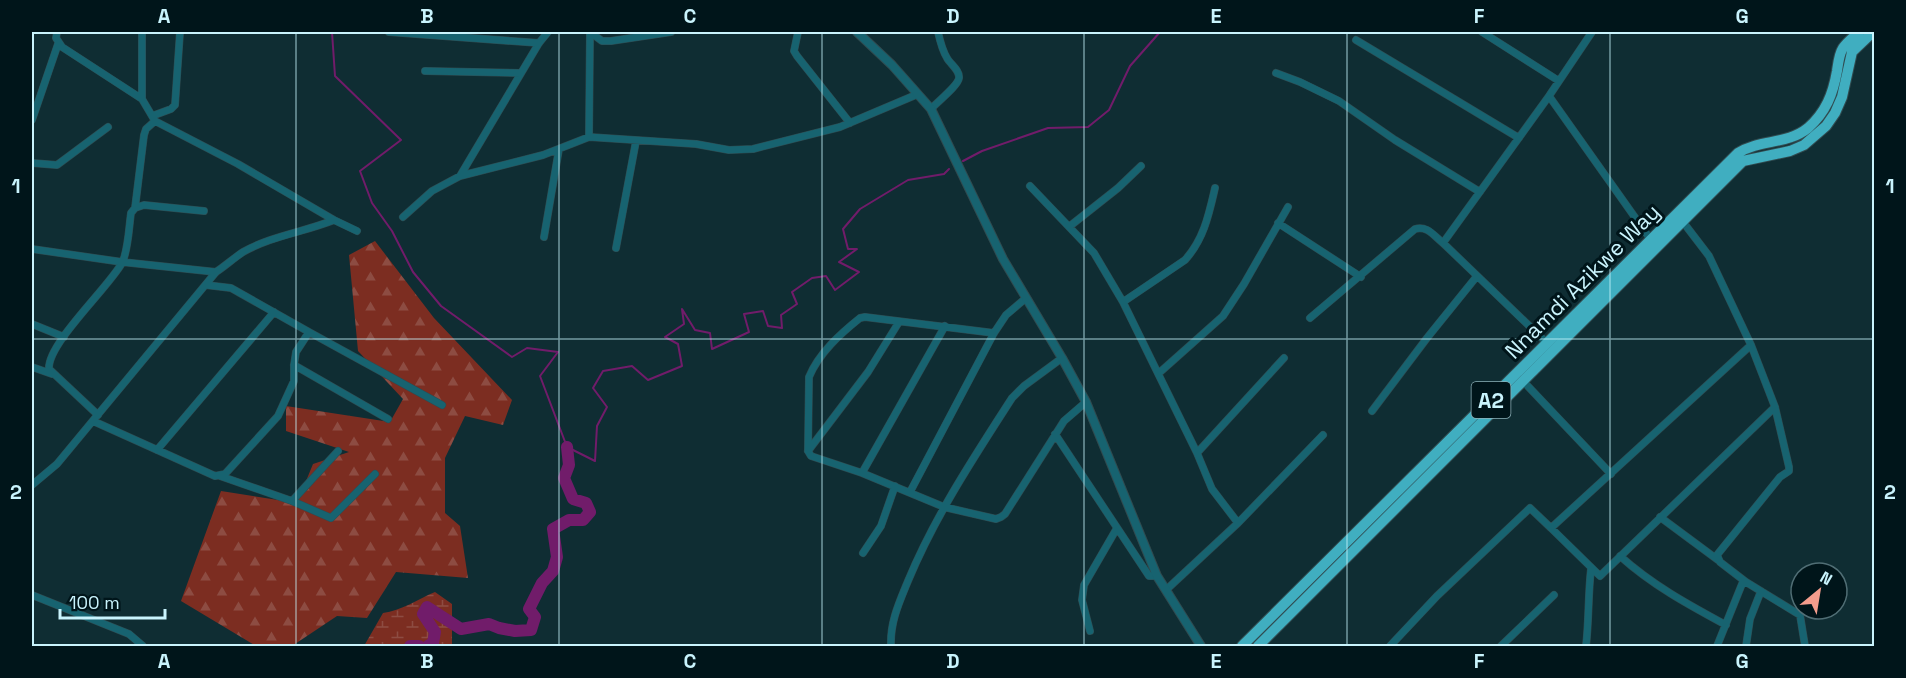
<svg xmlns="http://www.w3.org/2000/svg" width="1906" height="678" font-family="'Space Grotesk',sans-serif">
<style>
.forest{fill:url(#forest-firs)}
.wetland{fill:url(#wetland-marsh)}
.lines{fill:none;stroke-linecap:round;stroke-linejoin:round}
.stream{stroke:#711c6a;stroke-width:2}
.river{stroke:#711c6a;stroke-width:12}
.minor-casing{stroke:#304b50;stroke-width:8}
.tertiary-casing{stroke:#304b50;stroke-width:10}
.trunk-casing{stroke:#304b50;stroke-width:12}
.minor{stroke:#176370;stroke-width:7}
.tertiary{stroke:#176370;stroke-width:8}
.trunk{stroke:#40aec0;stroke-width:10}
.grid{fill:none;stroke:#c9f4fd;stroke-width:1.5;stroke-opacity:0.55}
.labels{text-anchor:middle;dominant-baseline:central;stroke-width:6;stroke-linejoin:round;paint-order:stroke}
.shield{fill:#00151a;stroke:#8db1b9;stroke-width:1.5}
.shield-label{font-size:21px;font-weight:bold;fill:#c9f4fd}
.street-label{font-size:22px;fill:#c9f4fd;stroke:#00151a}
.neatline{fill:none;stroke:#c9f4fd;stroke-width:2}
.grid-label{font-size:20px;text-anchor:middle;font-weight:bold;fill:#c9f4fd}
</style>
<defs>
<pattern id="forest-firs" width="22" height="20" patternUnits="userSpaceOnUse" patternTransform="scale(1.5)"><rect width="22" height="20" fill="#7c2d21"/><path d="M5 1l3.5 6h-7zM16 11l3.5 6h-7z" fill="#8d4c42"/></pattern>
<pattern id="wetland-marsh" width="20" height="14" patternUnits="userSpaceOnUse" patternTransform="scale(1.5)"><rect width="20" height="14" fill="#7c2d21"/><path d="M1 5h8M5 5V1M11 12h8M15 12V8" fill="none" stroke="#8d4c42"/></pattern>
</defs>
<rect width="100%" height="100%" fill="#0f2d33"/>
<!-- forest -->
<path class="forest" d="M375,241L434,318L512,400L503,425L465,416L445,458V513L460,526L468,578L396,572L367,618L337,616L292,646H256L181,601L221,491L297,503L313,464L349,452L286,431V406L390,422L403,399L358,351L349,255Z"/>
<!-- wetland -->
<path class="wetland" d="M435,592L452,604V646H364L383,613C401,611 418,599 435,592Z"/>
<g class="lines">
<!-- stream -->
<path class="stream" d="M332,32L335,76L401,140L360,171L372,203L392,231L413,272L441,306L512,357L527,348L558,352L540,376L567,447L595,461L597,426L607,407L593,388L603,371L632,366L648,380L682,366L678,344L665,337L684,324L682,309L695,330L710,333L712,349L749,332L744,314L763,311L768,326L782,328L781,315L797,304L792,292L812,278L826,276L835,290L859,272L839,262L857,249H848L843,229L860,209L908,180L944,174L949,169
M963,161L982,151L1048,128L1088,127L1109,110L1130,66L1160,32"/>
<!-- river -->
<path class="river" d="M410,646H419
M428,646L433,643L435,632L423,614L427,607L461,629L489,624L499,628L515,631L531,630L535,617L529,609L542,583L553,571L557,557L553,529L569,520H583L590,512L586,503L573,499L564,478L569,465L567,447"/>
<!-- minor casing -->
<g class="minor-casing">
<path id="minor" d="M57,32L56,38L62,47L142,99
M142,32V99L155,121L238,164L334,220
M389,32L539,43
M590,32L602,41H611L671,32
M798,32L794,51L797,56L850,123
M1482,32L1559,81
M1356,40L1519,138
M425,71L521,73
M1276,73L1300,82L1339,101L1395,140L1480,192
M1549,96L1651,240
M931,109C937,102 958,86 959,78C960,70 950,64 947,58C942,50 940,41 938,32
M152,116L171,109L175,105L180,32
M32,120L58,44
M589,137L590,32
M32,163L57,165L108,127
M460,176L539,43L548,32
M1030,186L1094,253L1123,302L1197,453
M135,208L144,135L146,129L155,121
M403,217L432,191L460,176L543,155L589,137L696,144L729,150L753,149L840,127L918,94
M1683,222L1709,256L1751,345L1775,407L1789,467V471L1780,477L1717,555L1720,562L1746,582L1742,584L1717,646
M1278,223L1361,277
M1070,226L1118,188L1141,166
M544,237L559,149
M1443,243L1549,96L1592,32
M616,248L636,141
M32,249L122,262L216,272
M1123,302L1185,260C1204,239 1209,214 1215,188
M1310,318L1415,229C1427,225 1434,236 1443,243L1547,343
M32,324L64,337
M309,332L442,405
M994,333L865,317L860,318C840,334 819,353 809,377L808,451L811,456L862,473L944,507L996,519L1001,517L1005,514L1064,421L1086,402
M1751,345L1551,528L1600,576L1775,407
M294,365L388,419
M32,367L52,374
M1159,373L1223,316L1244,284L1288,207
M1523,381L1611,474
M1372,411L1427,338L1477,276
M98,415L49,369C47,344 108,288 122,263C128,252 129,227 131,213L135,208L144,205L204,211
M93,421L215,476L225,474L278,416L294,381V365L296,352L309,332L231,288L206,285
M1055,434L1149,576H1157
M157,450L274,312
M808,451L868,372L899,322
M862,473L945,326
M220,476L292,501L331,518L375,474
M32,485L57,464L216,272C225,266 234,258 243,252C271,236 304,232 334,220L357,231
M910,492L994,333L1006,315L1026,298
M292,501L338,451
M1660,517L1718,560
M1238,523L1212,489L1197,453L1284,358
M863,553L881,526L895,486
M1620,556C1652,585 1689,605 1726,625
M1746,582L1800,615L1805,646
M1166,590L1238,523L1323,435
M32,595L129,634L143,646
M1090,631L1082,600L1084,585L1117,528
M891,646C890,622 899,603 908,581C935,516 974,457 1012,398L1024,386L1062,358
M1390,646L1437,596L1530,508L1551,528
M1501,646L1554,595
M1586,646C1589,621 1588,595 1591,569
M1746,646L1750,619L1761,591"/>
</g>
<!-- tertiary casing -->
<g class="tertiary-casing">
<path id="tertiary" d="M857,32L892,65L931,109L1003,259L1062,358L1086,402L1157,576L1201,646"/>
</g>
<!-- trunk casing -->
<g class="trunk-casing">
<path id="trunk" d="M1242,646L1738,153C1760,139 1787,145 1808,128C1826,112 1833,94 1837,71C1838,64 1839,54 1843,48C1847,42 1854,37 1859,32
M1258,646L1743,161L1790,151L1804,145L1826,126L1835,113L1842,97L1852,52L1873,32"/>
</g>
<!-- minor -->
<use href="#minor" class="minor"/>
<!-- tertiary -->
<use href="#tertiary" class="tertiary"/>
<!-- trunk -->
<use href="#trunk" class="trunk"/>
</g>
<!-- grid -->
<path class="grid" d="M296,32V646M559,32V646M822,32V646M1084,32V646M1347,32V646M1610,32V646M32,339H1874"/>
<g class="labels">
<!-- shield labels -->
<rect class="shield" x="1471.5" y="382" width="39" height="36" rx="4.5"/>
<g class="shield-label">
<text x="1491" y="400">A2</text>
</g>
<!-- street labels -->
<g class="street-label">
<text transform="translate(1582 281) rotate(-45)">Nnamdi Azikwe Way</text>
</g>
</g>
<!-- border -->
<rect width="1906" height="678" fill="none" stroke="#00151a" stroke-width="66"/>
<!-- north arrow -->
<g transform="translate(1819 591) rotate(30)"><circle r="28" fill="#00151a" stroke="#506e75" stroke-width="1.5"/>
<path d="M0-4.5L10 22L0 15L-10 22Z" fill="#f49d8d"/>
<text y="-9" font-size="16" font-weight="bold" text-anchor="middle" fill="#c9f4fd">N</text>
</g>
<!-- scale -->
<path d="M60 609v9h105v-9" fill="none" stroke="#c9f4fd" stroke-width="3"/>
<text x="69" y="609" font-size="18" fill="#c9f4fd" stroke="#00151a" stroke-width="4.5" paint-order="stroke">100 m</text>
<rect x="33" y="33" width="1840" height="612" class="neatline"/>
<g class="grid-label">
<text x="164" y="23">A</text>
<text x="427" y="23">B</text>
<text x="690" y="23">C</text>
<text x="953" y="23">D</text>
<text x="1216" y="23">E</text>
<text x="1479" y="23">F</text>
<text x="1742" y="23">G</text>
<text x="16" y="193">1</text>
<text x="1890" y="193">1</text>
<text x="16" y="499">2</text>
<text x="1890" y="499">2</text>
<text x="164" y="668">A</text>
<text x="427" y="668">B</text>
<text x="690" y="668">C</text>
<text x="953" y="668">D</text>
<text x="1216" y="668">E</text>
<text x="1479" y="668">F</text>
<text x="1742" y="668">G</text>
</g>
</svg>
